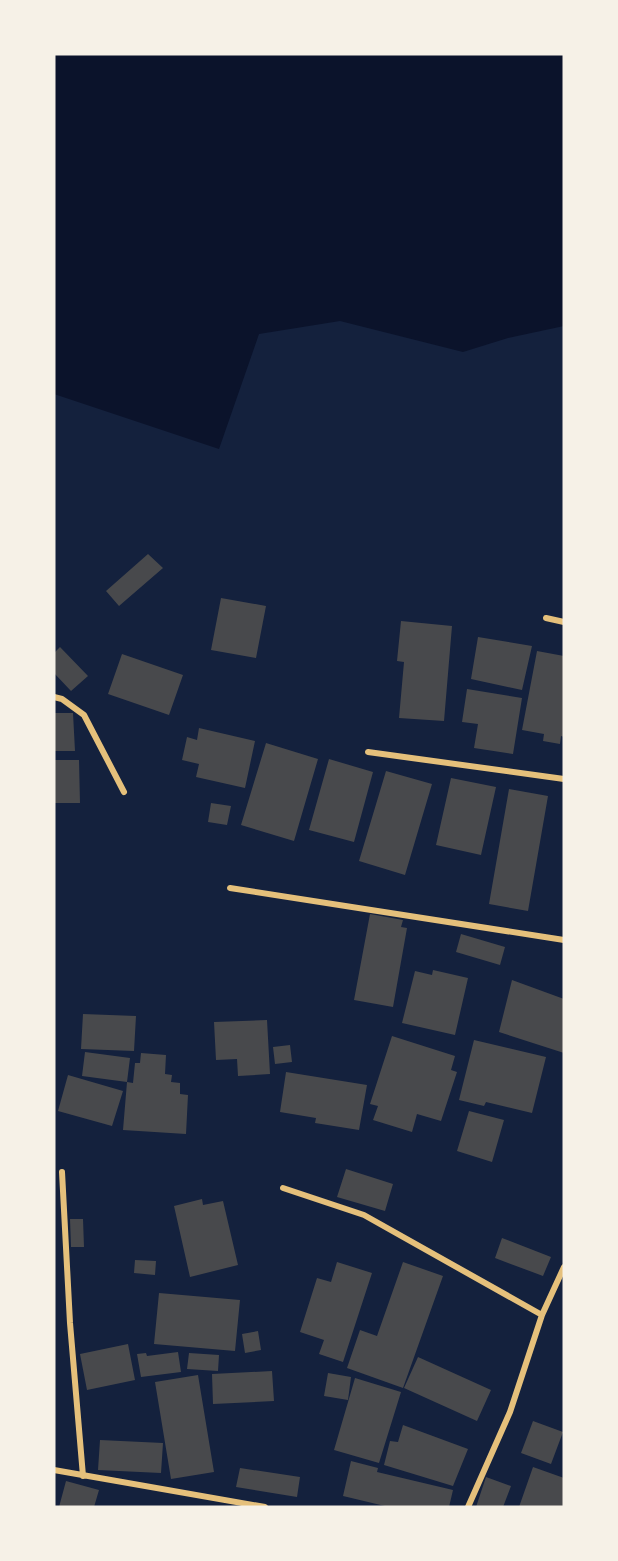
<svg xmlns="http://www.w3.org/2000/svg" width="618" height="1561" font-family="'Titillium Web',sans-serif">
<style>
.water{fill:#0b132b}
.building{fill:#48494c}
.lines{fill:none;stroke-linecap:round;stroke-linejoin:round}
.minor{stroke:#e5c07b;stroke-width:6}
</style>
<rect width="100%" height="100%" fill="#14213d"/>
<!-- water -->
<path class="water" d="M54,54H564V326L508,338L463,352L340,321L259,334L219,449L54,394Z"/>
<!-- building -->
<path class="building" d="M148,554L163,568L119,606L106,591Z
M221,598L266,606L256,658L211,650Z
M401,621L452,626L444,721L399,718L404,662L397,661Z
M478,637L532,646L522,690L471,679Z
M60,647L88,676L71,691L54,673V653Z
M537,651L564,656V737L561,736L560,744L543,741L544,734L522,730Z
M122,654L183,675L169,715L108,694Z
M467,689L522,698L513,754L474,748L478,724L462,722Z
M54,713H73L75,751H54Z
M199,728L255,741L245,788L196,777L199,764L182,760L187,737L197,740Z
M266,743L318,759L294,841L241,825Z
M329,759L373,772L354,842L309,830Z
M54,760H79L80,803H54Z
M386,771L432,784L405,875L359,861Z
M451,778L496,787L481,855L436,845Z
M509,789L548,796L528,911L489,904Z
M211,803L231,806L227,825L208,822Z
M370,914L403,920L401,927L407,928L393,1007L354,1000Z
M461,934L505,947L500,965L456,952Z
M433,970L468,978L455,1035L402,1023L415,971L432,975Z
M512,980L564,999V1053L499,1032Z
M83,1014L136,1016L134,1051L81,1049Z
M267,1020L270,1074L238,1076L237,1059L216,1060L214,1022Z
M392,1036L455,1056L451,1070L457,1072L441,1121L417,1114L412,1132L373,1120L378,1106L370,1104Z
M474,1040L546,1057L532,1113L486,1102L484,1106L459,1100Z
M290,1045L292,1062L275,1064L273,1047Z
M85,1052L130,1058L127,1082L82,1076Z
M141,1053L166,1055L165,1074L172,1075L171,1082L180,1083V1094L188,1095L186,1134L123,1130L127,1082L133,1083L135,1063H140Z
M286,1072L367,1085L359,1130L315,1123L316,1118L280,1112Z
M68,1075L123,1091L112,1126L58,1111Z
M469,1111L504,1120L492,1162L457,1151Z
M346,1169L393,1184L385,1211L337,1197Z
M202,1199L203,1205L223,1201L238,1265L190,1277L174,1206Z
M70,1219H83L84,1247H71Z
M502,1238L551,1257L543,1276L495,1258Z
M135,1260L156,1261L155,1275L134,1273Z
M337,1262L372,1273L343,1362L319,1354L324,1340L300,1332L317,1278L331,1282Z
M403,1262L443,1276L403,1388L347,1368L360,1330L377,1336Z
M159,1293L240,1300L235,1351L154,1344Z
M258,1331L261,1350L245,1353L242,1334Z
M128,1344L135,1380L87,1390L80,1354Z
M178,1352L181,1372L141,1377L137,1354L146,1353L147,1356Z
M189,1353L219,1355L218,1371L187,1369Z
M418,1357L491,1390L477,1421L404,1388Z
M272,1371L274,1401L213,1404L212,1374Z
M328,1373L351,1377L348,1400L324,1396Z
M198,1375L214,1472L171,1479L155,1382Z
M355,1378L401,1392L379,1463L334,1450Z
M533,1421L563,1432L551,1464L521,1453Z
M403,1425L468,1449L453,1486L384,1465L390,1441L398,1442Z
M100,1440L163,1443L161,1473L98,1470Z
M351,1461L378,1468L377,1472L453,1490L449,1507H389L343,1496Z
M533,1467L564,1478V1507H519Z
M240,1468L300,1477L297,1497L236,1487Z
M486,1477L511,1486L503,1507H476Z
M66,1481L99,1490L94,1507H59Z"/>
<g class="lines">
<!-- minor -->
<path class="minor" d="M546,618L564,622
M54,697L62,699L84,715L124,792
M368,752L564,779
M230,888L564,940
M62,1172L70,1323L83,1476
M283,1188L364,1215L542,1315
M54,1470L265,1507
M468,1507L510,1412L542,1315L564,1267"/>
</g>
<!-- border -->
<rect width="618" height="1561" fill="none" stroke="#f6f1e7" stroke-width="111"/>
</svg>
